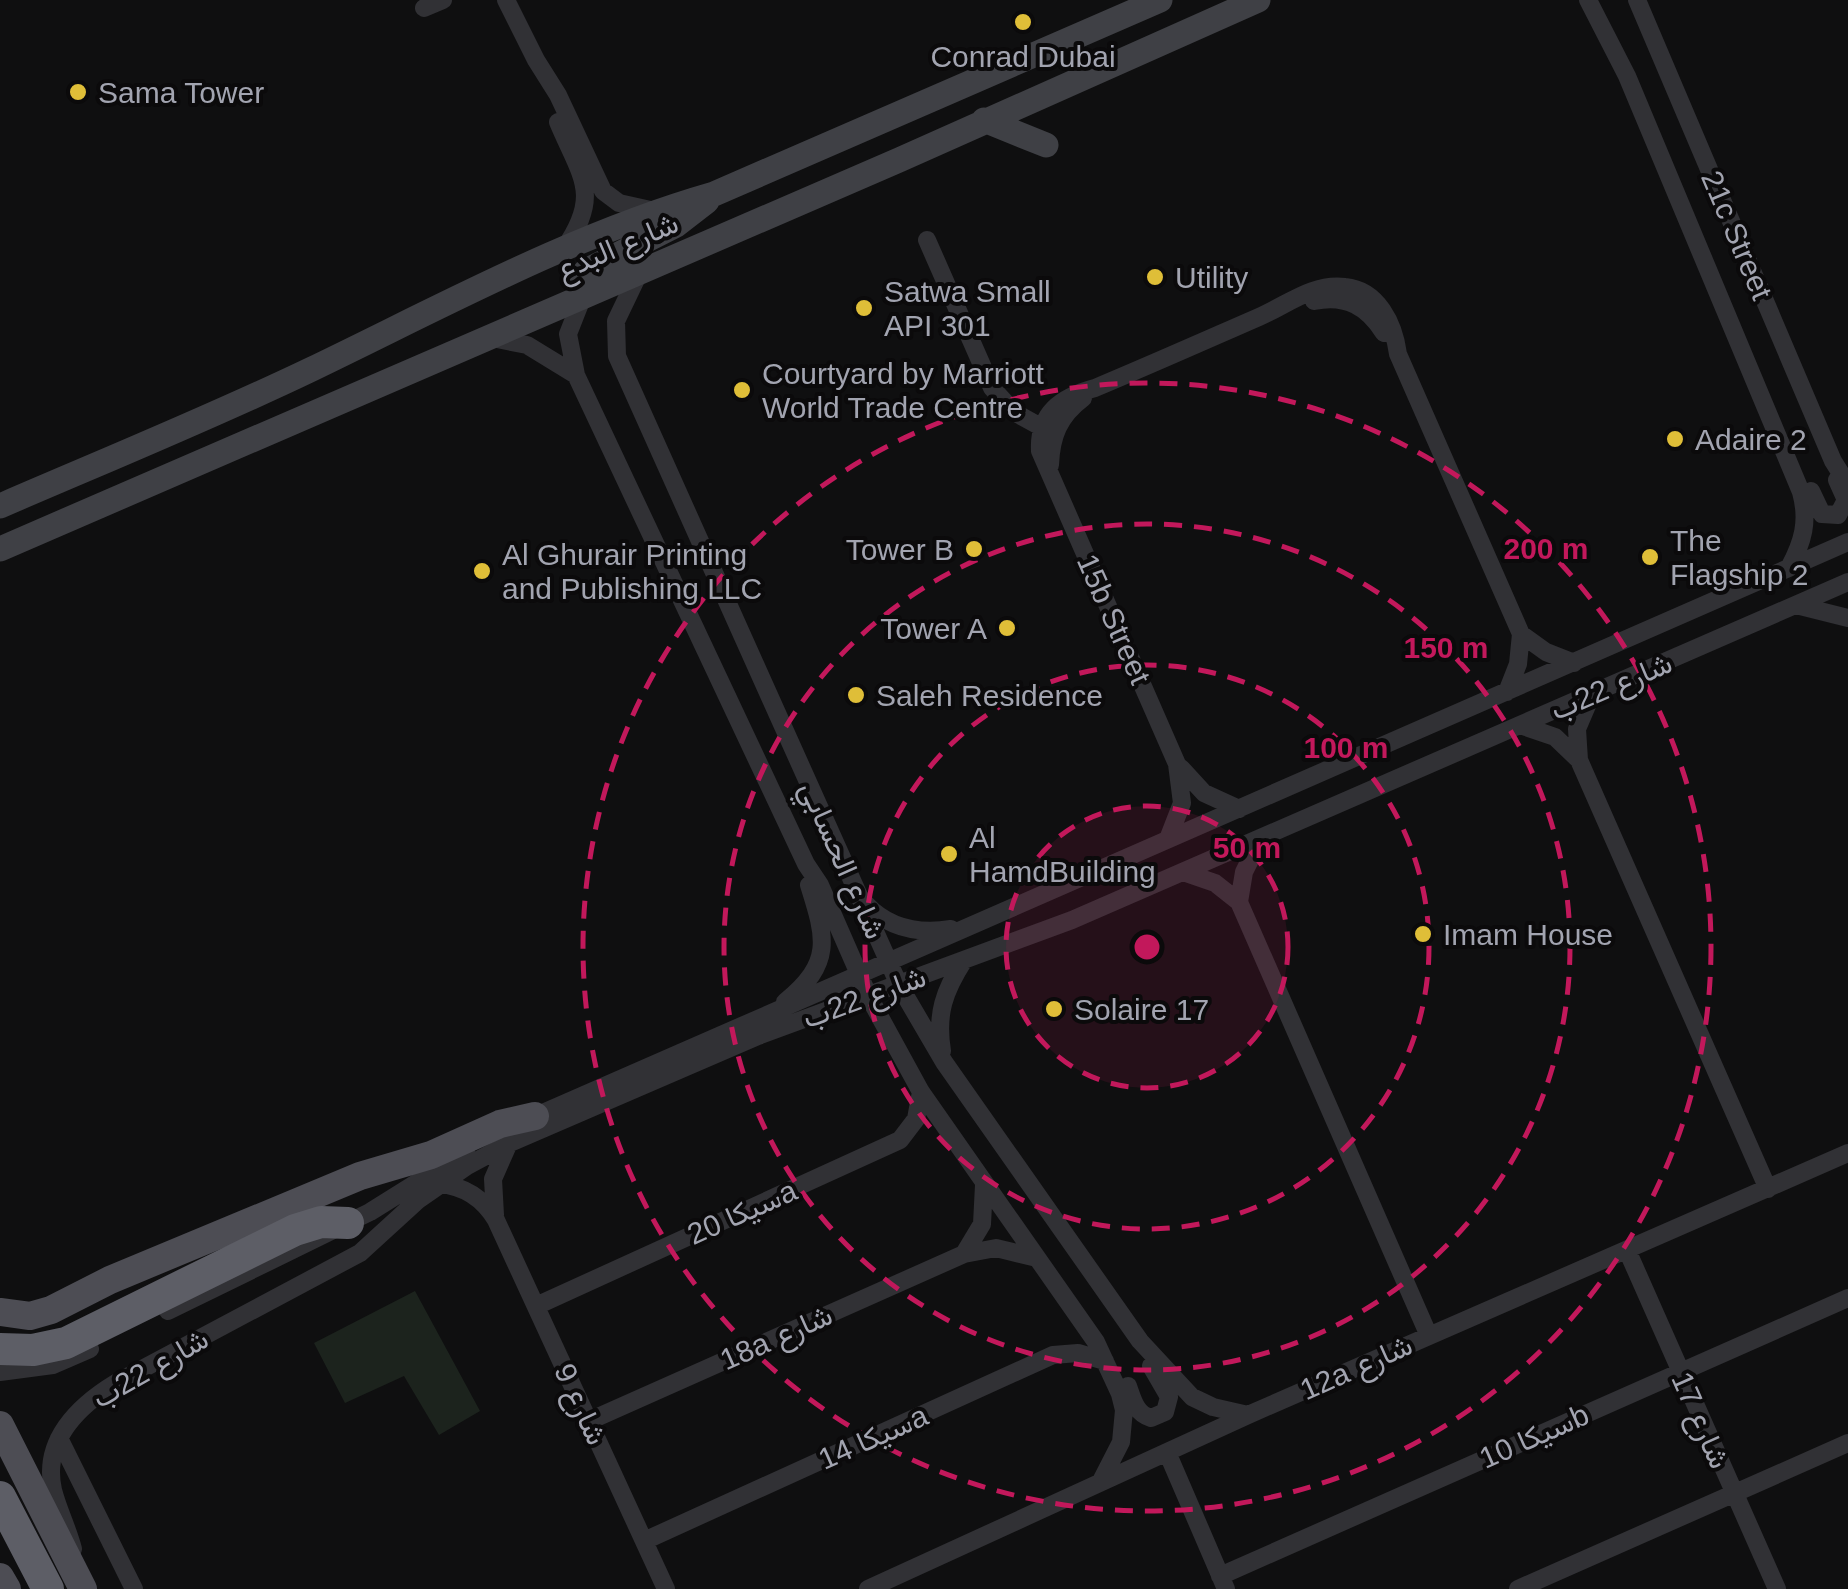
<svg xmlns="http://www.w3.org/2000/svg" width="1848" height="1589" font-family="Arial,Vazirmatn,sans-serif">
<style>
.green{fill:#1c231d}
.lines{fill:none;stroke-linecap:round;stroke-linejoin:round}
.street{stroke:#313135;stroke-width:18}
.secondary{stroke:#3f4045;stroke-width:25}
.primary{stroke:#4d4d54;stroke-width:28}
.highway{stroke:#5d5e66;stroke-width:32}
.ring{fill:none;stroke:#c2185b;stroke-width:5;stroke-dasharray:18 12}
.poi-dot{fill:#dfbe38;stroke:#0b0a0b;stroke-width:4}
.labels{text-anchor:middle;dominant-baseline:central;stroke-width:8;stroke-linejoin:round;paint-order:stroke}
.poi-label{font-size:30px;fill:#a2a4b0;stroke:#0b0a0b;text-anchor:start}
.street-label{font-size:30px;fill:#a2a4b0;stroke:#0b0a0b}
.centre{fill:#c2185b;stroke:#0b0a0b;stroke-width:5}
.ring-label{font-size:30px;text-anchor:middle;font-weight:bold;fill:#c2185b;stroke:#0b0a0b;stroke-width:8;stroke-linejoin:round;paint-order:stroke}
</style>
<rect width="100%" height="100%" fill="#0f0f10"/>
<!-- green -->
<path class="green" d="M415,1291L480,1411L439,1435L404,1376L345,1403L314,1343Z"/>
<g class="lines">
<!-- street -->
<path class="street" d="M506,0L536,60L558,95L603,191L619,203L655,211
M1588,0L1627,76L1801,492C1809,521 1803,542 1789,568
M1637,0L1833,461L1848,485
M424,8L443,0
M558,122C581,177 602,194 564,249
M927,240L992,388L1014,412L1041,427
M639,273L616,321L617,356L899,985L944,1062L1140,1341L1192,1397L1213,1407L1248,1415
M583,296L568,334L576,375L806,864L820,885L869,997L921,1092L1096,1342L1120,1394L1124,1410L1121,1442L1100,1483
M1314,301C1346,294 1368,307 1384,333
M492,338L527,345L576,375
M1050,465C1051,436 1059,416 1083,398
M1811,491L1822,514L1838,515L1846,500L1837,480
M1796,605L1848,618
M1521,634L1546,652L1574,663
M1592,694L1577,729L1579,760L1768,1189
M1520,725L1555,737L1579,760
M1181,768L1204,793L1239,809
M1168,839L1182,803L1177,764L1040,451C1038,413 1061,397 1095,388C1150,365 1204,341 1259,317C1287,305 1312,283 1345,287C1378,290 1394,324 1398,354L1521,634L1518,664L1507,692
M1183,872L1215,883L1239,902L1429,1336
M1239,902L1244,872L1261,838
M866,904C889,929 919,934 951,929
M785,1002C833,963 826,939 809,885
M942,1051C936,1014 944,991 964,960
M529,1119L1848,542
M439,1184C464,1186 483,1198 496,1220L666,1589
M495,1215L493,1179L508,1145
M1627,1250L1777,1589
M964,1254L982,1224L984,1185
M536,1306L900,1140L916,1119L921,1092
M168,1311L370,1212L466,1152
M0,1372L53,1365L90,1349
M1128,1386C1133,1400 1136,1414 1151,1418L1165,1412L1169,1397L1151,1366
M589,1421L964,1254L996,1248L1037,1258
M59,1438L134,1589
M1167,1452L1226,1589
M644,1541L1053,1355L1078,1353L1105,1361
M73,1549C68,1529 58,1510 53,1490C42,1441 78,1406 116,1383L360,1253L418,1200L467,1166L510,1143L758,1036L1072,920L1848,582
M1220,1576L1848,1298
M868,1589L1248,1415L1848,1153
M1518,1589L1848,1443"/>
<!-- secondary -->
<path class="secondary" d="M984,120L1046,145
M583,296L579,281L586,271L676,225L707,201
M0,506C104,461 210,418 312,369C443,306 574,234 714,194L1160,0
M0,549L899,160L1258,0"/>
<!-- primary -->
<path class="primary" d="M0,1312L30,1316L51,1310L110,1280L360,1176L431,1155L500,1124L535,1116
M0,1425L83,1589
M0,1577L7,1589"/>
<!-- highway -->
<path class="highway" d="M0,1349L33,1350L66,1343L295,1230L321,1222L348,1223
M0,1497L48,1589"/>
</g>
<!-- distance rings -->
<circle cx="1147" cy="947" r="141" fill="#c2185b" fill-opacity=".12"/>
<g class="ring">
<circle cx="1147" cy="947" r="141"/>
<circle cx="1147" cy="947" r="282"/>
<circle cx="1147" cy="947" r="423"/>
<circle cx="1147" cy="947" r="564"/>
</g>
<!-- markers -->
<g class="poi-dot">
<circle cx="1023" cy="22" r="10"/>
<circle cx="78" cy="92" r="10"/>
<circle cx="1155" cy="277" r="10"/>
<circle cx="864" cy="308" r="10"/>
<circle cx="742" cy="390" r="10"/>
<circle cx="1675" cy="439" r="10"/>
<circle cx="974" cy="549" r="10"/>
<circle cx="1650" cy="557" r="10"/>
<circle cx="482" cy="571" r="10"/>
<circle cx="1007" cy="628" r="10"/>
<circle cx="856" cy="695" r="10"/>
<circle cx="949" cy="854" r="10"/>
<circle cx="1423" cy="934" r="10"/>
<circle cx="1054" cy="1009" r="10"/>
</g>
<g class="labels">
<!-- poi labels -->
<g class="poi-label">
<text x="1023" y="56" text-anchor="middle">Conrad Dubai</text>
<text x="98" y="92">Sama Tower</text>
<text x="1175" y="277">Utility</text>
<text x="884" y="291">Satwa Small<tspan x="884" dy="34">API 301</tspan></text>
<text x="762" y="373">Courtyard by Marriott<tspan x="762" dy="34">World Trade Centre</tspan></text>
<text x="1695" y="439">Adaire 2</text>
<text x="1670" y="540">The<tspan x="1670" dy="34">Flagship 2</tspan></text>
<text x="954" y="549" text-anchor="end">Tower B</text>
<text x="502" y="554">Al Ghurair Printing<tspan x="502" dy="34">and Publishing LLC</tspan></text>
<text x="987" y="628" text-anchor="end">Tower A</text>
<text x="876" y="695">Saleh Residence</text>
<text x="969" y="837">Al<tspan x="969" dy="34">HamdBuilding</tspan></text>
<text x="1443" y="934">Imam House</text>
<text x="1074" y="1009">Solaire 17</text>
</g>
<!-- street labels -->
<g class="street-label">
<text transform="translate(1737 235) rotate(67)">21c Street</text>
<text transform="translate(617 246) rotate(-23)">شارع البدع</text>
<text transform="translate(1114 619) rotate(66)">15b Street</text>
<text transform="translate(1611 686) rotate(-23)">شارع 22ب</text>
<text transform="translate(843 860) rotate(66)">شارع الحسابي</text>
<text transform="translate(864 997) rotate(-20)">شارع 22ب</text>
<text transform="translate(742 1212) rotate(-24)">سيكا 20a</text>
<text transform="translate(776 1337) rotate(-24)">18a شارع</text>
<text transform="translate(1356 1367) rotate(-24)">12a شارع</text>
<text transform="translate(150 1368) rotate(-30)">شارع 22ب</text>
<text transform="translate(581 1404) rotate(65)">شارع 9</text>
<text transform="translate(1701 1420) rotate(66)">شارع 17</text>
<text transform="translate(1534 1436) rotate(-24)">سيكا 10b</text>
<text transform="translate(873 1437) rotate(-24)">سيكا 14a</text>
</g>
</g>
<circle cx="1147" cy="947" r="15" class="centre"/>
<g class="ring-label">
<text x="1546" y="559">200 m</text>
<text x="1446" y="658">150 m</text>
<text x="1346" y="758">100 m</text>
<text x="1247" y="858">50 m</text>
</g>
</svg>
